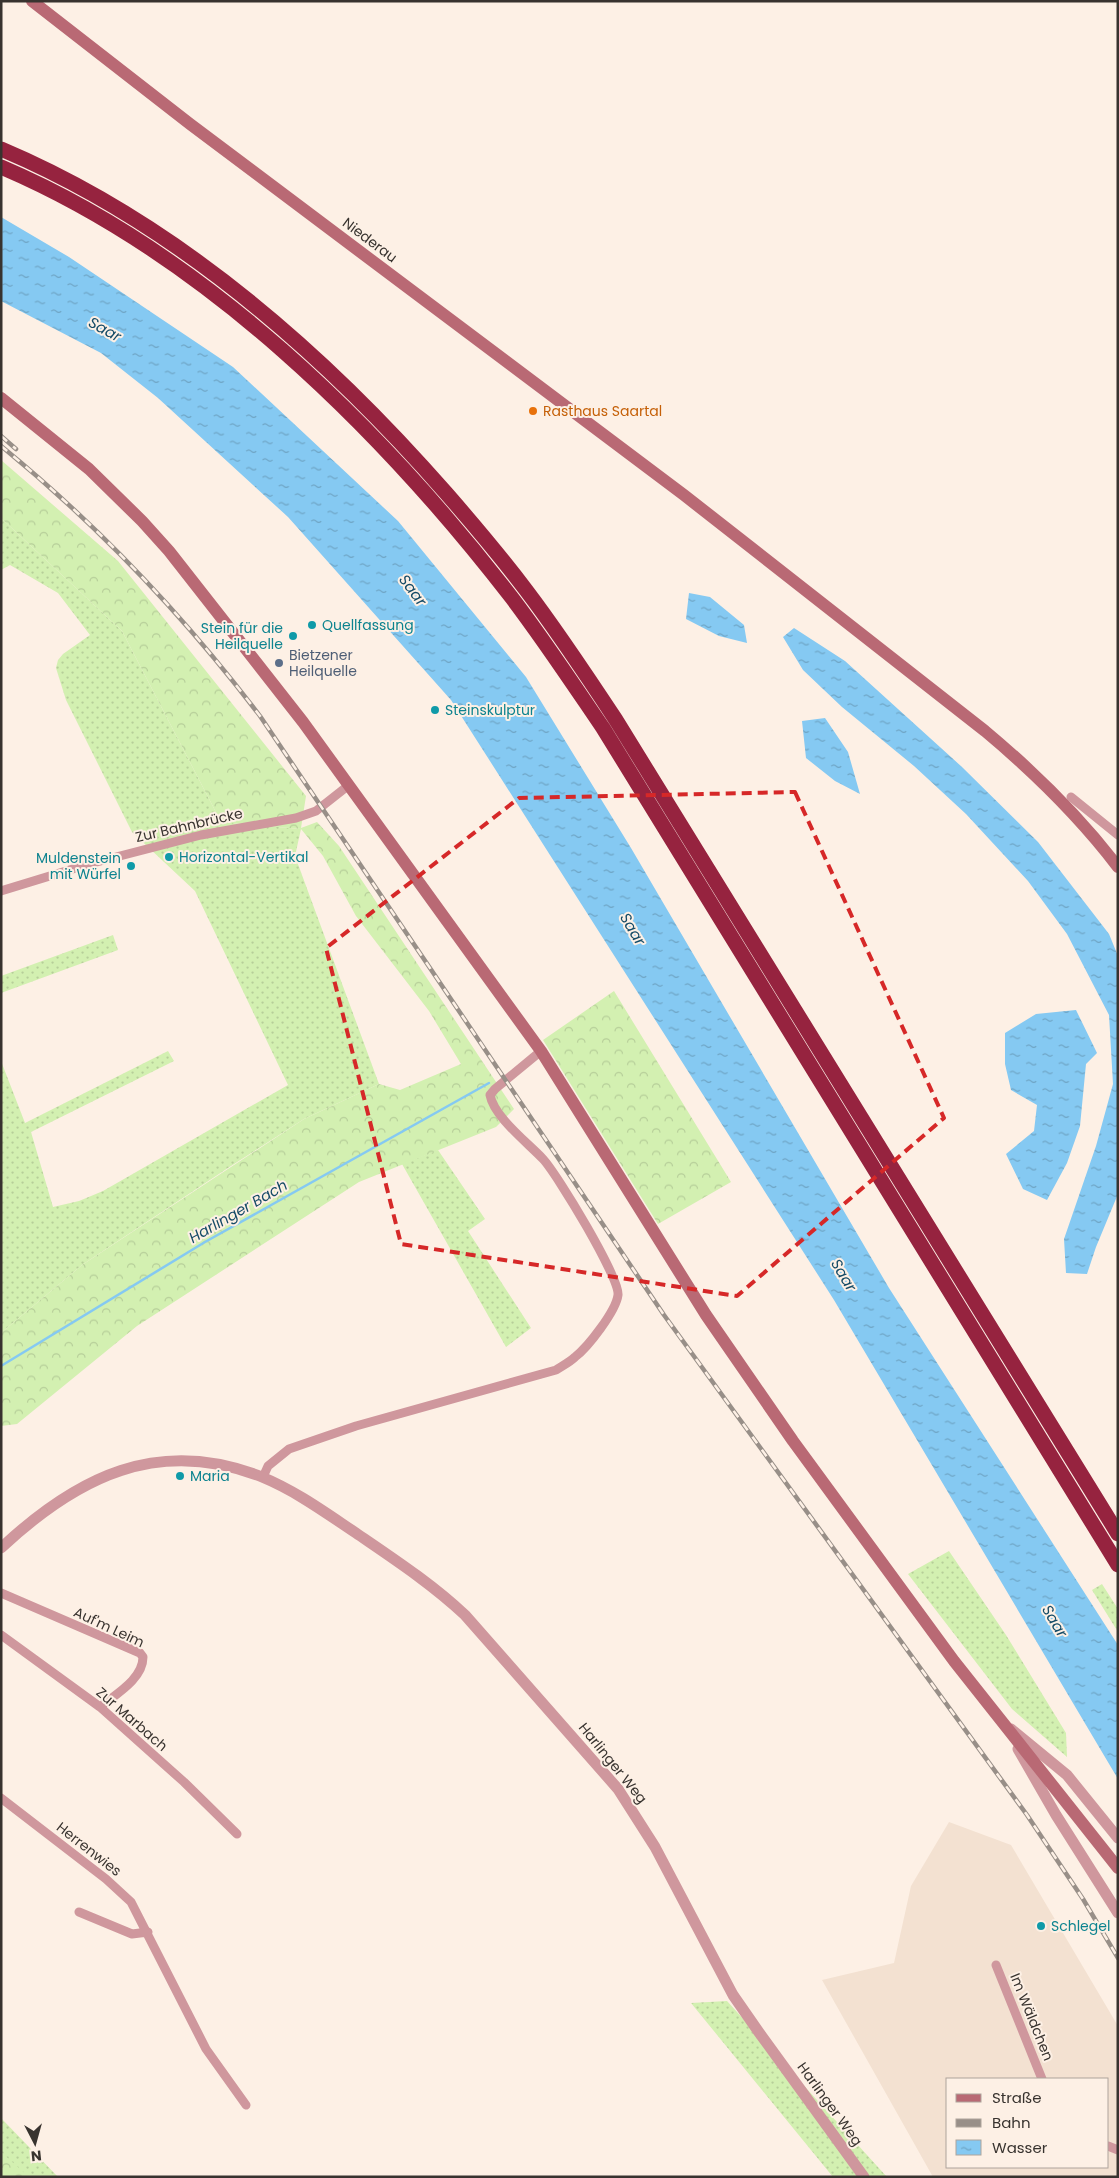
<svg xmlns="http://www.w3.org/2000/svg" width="1119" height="2178" font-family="Poppins,sans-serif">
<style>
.built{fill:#f3e1d1;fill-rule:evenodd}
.grass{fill:url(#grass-dots)}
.forest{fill:url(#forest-crowns)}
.water{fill:url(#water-ripples)}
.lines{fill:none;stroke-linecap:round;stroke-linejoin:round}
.stream{stroke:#85c9f2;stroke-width:2.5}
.minor{stroke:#cf979d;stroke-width:9}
.tertiary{stroke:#cf979d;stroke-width:11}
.secondary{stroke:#b96974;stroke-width:12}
.motorway{stroke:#96233f;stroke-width:15}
.rail-casing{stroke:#988f88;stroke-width:4.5}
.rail{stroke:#fdf0e5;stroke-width:2.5;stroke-dasharray:8;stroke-linecap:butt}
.marked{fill:none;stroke:#d62828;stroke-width:4;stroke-dasharray:10 6;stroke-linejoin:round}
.food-dot{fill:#e8710a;stroke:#fdf0e5;stroke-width:2}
.culture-dot{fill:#0f9aa8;stroke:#fdf0e5;stroke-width:2}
.service-dot{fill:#5c6f8a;stroke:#fdf0e5;stroke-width:2}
.labels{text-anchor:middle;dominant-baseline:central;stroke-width:4;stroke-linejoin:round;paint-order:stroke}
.street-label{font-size:14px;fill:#38332f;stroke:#fdf0e5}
.food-label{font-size:14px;fill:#c56008;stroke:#fdf0e5;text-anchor:start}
.culture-label{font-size:14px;fill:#0d838f;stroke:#fdf0e5;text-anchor:start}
.service-label{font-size:14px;fill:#4e5e75;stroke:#fdf0e5;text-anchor:start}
.water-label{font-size:15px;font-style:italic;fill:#144a66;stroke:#fdf0e5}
</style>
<defs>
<pattern id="grass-dots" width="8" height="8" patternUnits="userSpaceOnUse" patternTransform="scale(1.25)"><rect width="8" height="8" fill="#d3f0b1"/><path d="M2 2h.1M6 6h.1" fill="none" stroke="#b6ce99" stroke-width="1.8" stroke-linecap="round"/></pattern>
<pattern id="forest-crowns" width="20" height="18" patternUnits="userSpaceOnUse" patternTransform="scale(1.25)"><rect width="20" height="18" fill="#d3f0b1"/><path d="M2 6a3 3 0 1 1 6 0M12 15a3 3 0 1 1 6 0" fill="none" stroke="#b6ce99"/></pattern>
<pattern id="water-ripples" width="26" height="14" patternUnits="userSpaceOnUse" patternTransform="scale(1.25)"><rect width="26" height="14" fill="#85c9f2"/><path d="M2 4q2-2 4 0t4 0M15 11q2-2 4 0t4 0" fill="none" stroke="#6ea4c4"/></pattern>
</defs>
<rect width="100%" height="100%" fill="#fdf0e5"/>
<!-- built -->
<path class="built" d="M949,1822L1011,1845L1118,2026V2177H933L822,1980L894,1963L911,1886ZM948,2079H1108V2167H948Z"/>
<!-- grass -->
<path class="grass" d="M1,518L122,631L221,822L301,829L295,856L379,1084L304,1119L231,1166L82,1265L1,1333V1061L25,1123L168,1051L174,1061L31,1132L53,1207L79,1201L103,1191L288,1085L195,891L132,832L66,700L56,668L58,660L63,654L90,635L58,593L10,565L1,570Z
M113,935L118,950L1,993V976Z
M438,1150L485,1219L468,1231L531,1328L506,1347L402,1164Z
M949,1551L1006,1635L1066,1733L1067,1757L1012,1709L908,1574Z
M1102,1584L1118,1609V1632L1092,1590Z
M727,2001L887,2177H833L691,2003Z
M1,2118L58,2177H1Z"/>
<!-- forest -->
<path class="forest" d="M1,460L118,561L306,796L301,828L317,822L339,846L514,1109L496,1127L359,1182L137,1326L17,1424L1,1426V1333L82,1265L304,1119L379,1084L400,1090L461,1064L429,1011L356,916L323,856L301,829L221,822L122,631L1,518Z
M614,991L731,1182L658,1224L543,1040Z
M1,2152L29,2177H1Z"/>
<!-- water -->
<path class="water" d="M1,217L69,257L233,367L398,521L526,677L631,848L889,1288L1118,1645V1779L834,1300L451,700L288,517L158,398L101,353L1,301Z
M689,593L710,597L744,625L747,643L719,636L686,619Z
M794,628L845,661L962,767L1038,842L1109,934L1118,956V1194L1096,1247L1087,1274L1066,1273L1064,1239L1096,1146L1113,1084L1109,1015L1067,934L1028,881L966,814L914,766L842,707L803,670L783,637Z
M825,718L848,752L860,794L835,781L806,758L802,721Z
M1076,1010L1097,1053L1086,1064L1080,1126L1067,1163L1047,1200L1023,1189L1006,1154L1034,1131L1037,1105L1011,1090L1005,1064V1033L1036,1014Z"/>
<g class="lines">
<!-- stream -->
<path class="stream" d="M1,1366L205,1242L489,1083"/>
<!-- minor -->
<path class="minor" d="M1071,797L1118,835
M1,891L89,864L201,835L296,818L316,811L349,785
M263,1477L268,1466L289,1449L356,1426L556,1370C562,1366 570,1362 575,1357C588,1347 616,1311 618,1295C620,1278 557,1174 543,1159C528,1143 494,1117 490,1095L495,1089L541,1051
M1,1593L140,1653L143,1657C143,1679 116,1694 100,1707
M1,1635L100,1707L184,1782L237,1834
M1,1798L106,1879L131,1902L206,2049L246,2105
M79,1912L132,1934L148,1932
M996,1965L1042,2079
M1108,2146L1118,2150"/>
<!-- tertiary -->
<path class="tertiary" d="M1,1548C77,1477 158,1436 262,1477C296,1491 326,1513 356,1533C394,1559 432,1584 465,1615L618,1789L655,1847L733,1995L758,2031L864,2177
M1011,1729L1067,1775L1118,1838
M1018,1749L1056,1815L1118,1913"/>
<!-- secondary -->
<path class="secondary" d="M32,1L190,124L684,495L985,731C1034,772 1079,816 1118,867
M1,398L89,469L142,521L169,551L303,722L541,1051L706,1315L793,1441L954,1661L1118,1868"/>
<!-- motorway -->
<path class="motorway" d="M1,149C176,223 323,352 447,494C474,525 501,557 526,590C558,632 587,676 616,720L1118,1534
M1,167C203,253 379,426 512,598C544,640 573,684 603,728L1118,1565"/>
<!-- rail casing -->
<g class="rail-casing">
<path id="rail" d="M1,436L16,449
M1,446C99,526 184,616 260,716L664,1315L1027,1815L1083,1899L1118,1958"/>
</g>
<!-- rail -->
<use href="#rail" class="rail"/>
</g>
<!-- marked area -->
<path class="marked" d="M795,792L944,1118L737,1296L401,1244L326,948L519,798Z"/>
<!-- markers -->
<circle class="food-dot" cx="533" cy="411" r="5"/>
<g class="culture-dot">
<circle cx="312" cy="625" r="5"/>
<circle cx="293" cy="636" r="5"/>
<circle cx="435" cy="710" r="5"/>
<circle cx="169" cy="857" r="5"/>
<circle cx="131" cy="866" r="5"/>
<circle cx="180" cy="1476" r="5"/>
<circle cx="1041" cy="1926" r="5"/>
</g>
<circle class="service-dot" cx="279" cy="663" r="5"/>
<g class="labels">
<!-- street labels -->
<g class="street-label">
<text transform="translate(370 240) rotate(37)">Niederau</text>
<text transform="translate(189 825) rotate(-13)">Zur Bahnbrücke</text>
<text transform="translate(109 1627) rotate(25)">Auf'm Leim</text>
<text transform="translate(132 1719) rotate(41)">Zur Marbach</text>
<text transform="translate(613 1763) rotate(51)">Harlinger Weg</text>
<text transform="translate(89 1849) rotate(38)">Herrenwies</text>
<text transform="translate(1032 2017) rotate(68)">Im Wäldchen</text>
<text transform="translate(830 2104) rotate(54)">Harlinger Weg</text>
</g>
<!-- food labels -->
<g class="food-label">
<text x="543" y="411">Rasthaus Saartal</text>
</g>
<!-- culture labels -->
<g class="culture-label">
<text x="322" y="625">Quellfassung</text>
<text x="283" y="628" text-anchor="end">Stein für die<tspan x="283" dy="16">Heilquelle</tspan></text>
<text x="445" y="710">Steinskulptur</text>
<text x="179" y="857">Horizontal-Vertikal</text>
<text x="121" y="858" text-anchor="end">Muldenstein<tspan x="121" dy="16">mit Würfel</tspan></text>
<text x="190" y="1476">Maria</text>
<text x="1051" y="1926">Schlegel</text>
</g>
<!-- service labels -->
<g class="service-label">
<text x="289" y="655">Bietzener<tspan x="289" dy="16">Heilquelle</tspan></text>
</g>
<!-- water labels -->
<g class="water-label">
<text transform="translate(105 329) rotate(29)">Saar</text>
<text transform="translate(413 590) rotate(53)">Saar</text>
<text transform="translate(633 929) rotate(59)">Saar</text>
<text transform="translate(238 1211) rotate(-30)">Harlinger Bach</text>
<text transform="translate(844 1275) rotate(59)">Saar</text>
<text transform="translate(1055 1621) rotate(59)">Saar</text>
</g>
</g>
<!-- border -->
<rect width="1119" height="2178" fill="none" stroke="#38332f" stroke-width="5"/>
<!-- legend -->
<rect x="946" y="2078" width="162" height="90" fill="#fdf0e5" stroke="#aea49c"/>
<rect x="956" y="2094" width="25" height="8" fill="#b96974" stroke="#aea49c"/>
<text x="992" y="2103" font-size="15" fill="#38332f">Straße</text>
<rect x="956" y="2119" width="25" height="8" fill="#988f88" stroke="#aea49c"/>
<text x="992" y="2128" font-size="15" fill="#38332f">Bahn</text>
<rect x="956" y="2140" width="25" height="15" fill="url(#water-ripples)" stroke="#aea49c"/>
<text x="992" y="2153" font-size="15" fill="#38332f">Wasser</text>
<!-- north arrow -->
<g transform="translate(35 2143) rotate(174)" stroke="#fdf0e5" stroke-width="4" paint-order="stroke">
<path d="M0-4L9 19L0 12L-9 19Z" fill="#38332f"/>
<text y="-8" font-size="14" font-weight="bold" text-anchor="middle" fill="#38332f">N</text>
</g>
</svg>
